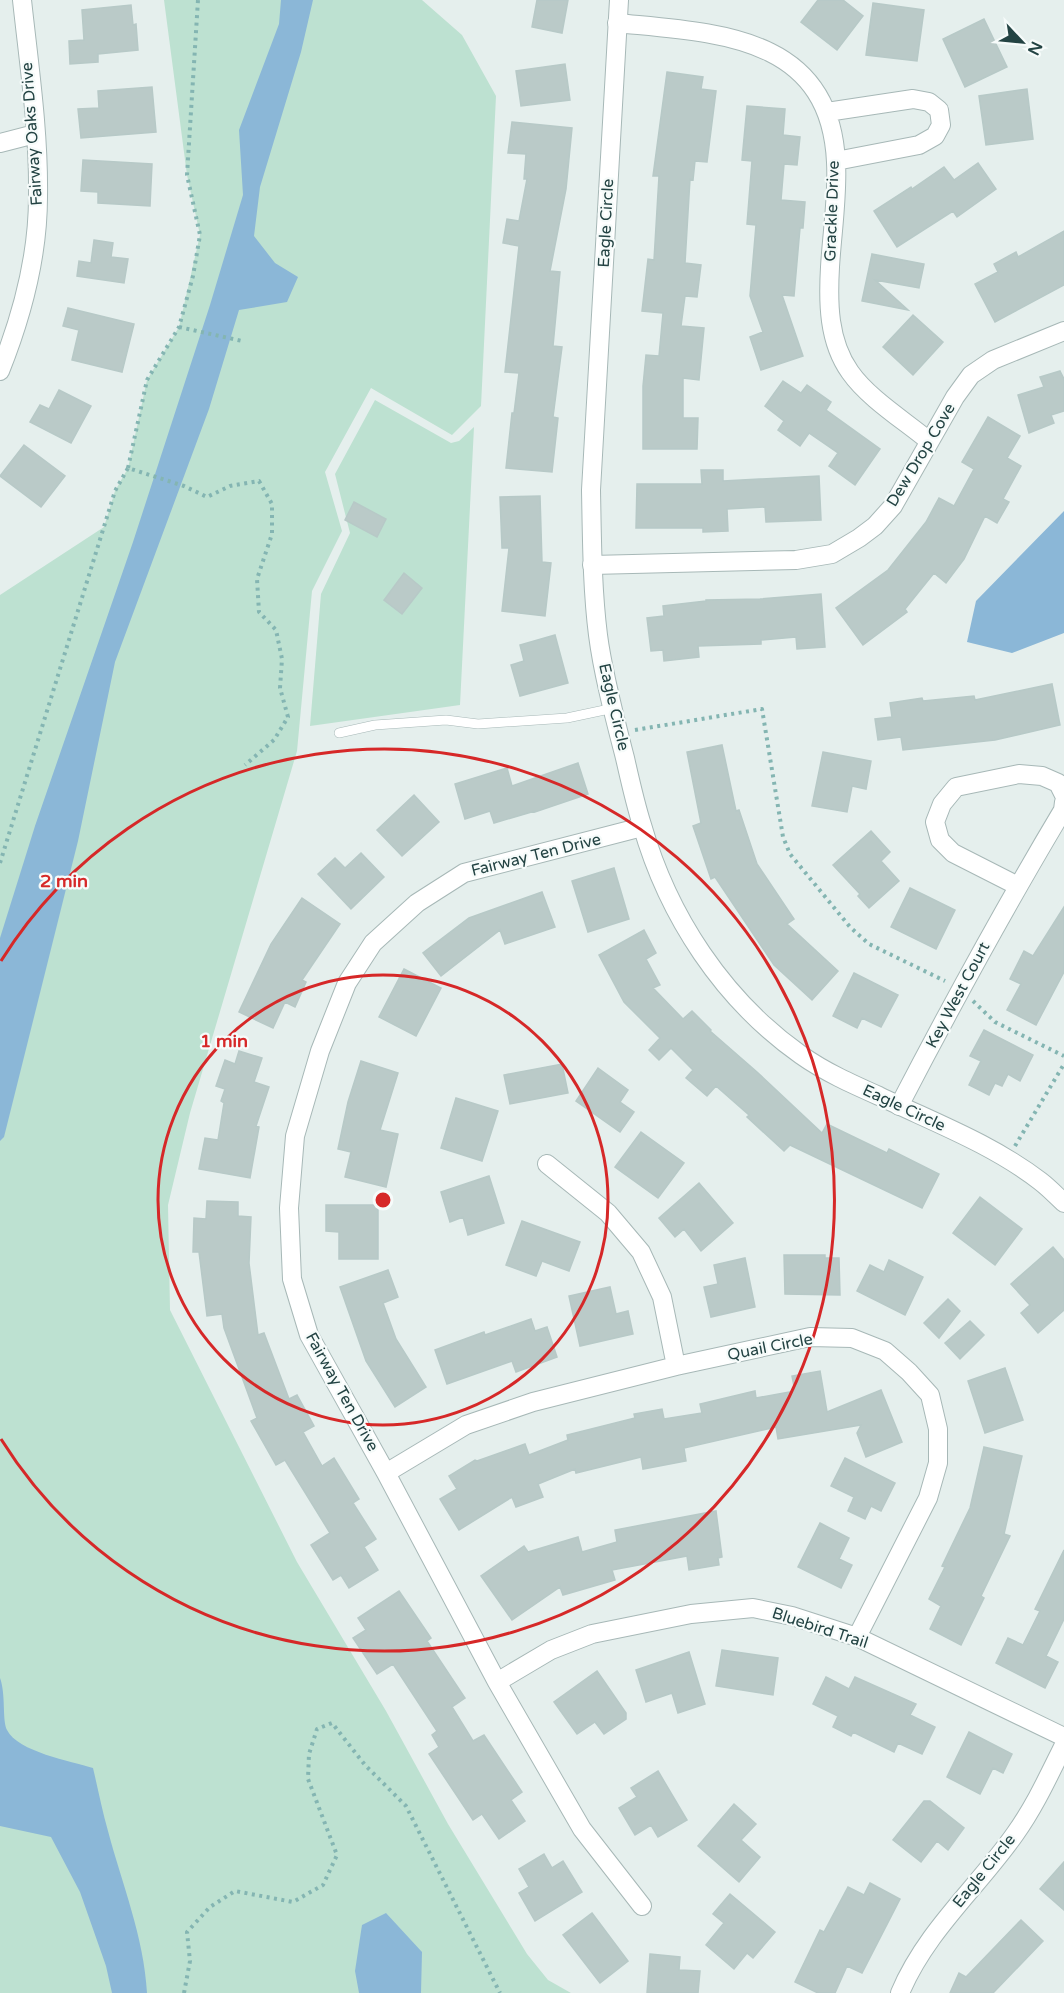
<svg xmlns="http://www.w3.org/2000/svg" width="1064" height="1993" font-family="'Varela Round',sans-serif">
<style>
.green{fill:#bde1d1}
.water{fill:#8bb7d7}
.building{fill:#bacac8;stroke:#b7c9c7;stroke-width:1.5}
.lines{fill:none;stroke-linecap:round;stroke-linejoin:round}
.service-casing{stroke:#a7b8b7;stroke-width:10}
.minor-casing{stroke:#a7b8b7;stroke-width:20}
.tertiary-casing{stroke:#a7b8b7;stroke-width:20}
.path{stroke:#84b5b2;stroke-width:4;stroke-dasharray:3 4.5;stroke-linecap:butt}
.service{stroke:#fff;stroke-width:9}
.minor{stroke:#fff;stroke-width:18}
.tertiary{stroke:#fff;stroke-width:18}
.ring{fill:none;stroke:#d62828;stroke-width:3}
.labels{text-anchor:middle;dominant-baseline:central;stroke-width:4.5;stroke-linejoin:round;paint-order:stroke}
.street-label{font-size:16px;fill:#234343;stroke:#f6fbfa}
.centre{fill:#d62828;stroke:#f6fbfa;stroke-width:3}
.ring-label{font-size:18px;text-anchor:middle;font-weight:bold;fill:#d62828;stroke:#f6fbfa;stroke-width:4.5;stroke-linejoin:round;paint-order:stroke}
</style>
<rect width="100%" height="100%" fill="#e5efed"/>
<!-- green -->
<path class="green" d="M164,0H422L462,35L496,96L481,406L452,435L371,388L325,472L342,531L312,591L297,751L190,1113L168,1205L170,1310L297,1562L386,1711L448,1824L527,1954L548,1980L571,1993H0V595L104,527L115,491L128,468L147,380L179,327L200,235L187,175Z
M375,400L451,443L459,441L474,427L460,705L310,726L321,594L350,533L335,474Z"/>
<!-- water -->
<path class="water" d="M281,0H313L301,52L260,187L254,236L275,263L298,277L287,302L239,310L209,409L115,662L78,841L4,1137L0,1141V938L35,826L133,542L210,305L243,195L239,130L279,24Z
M1064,511V633L1012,653L967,642L976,601Z
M0,1678C6,1694 2,1720 7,1730C18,1752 71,1761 93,1768C98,1789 102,1810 108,1831C122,1884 144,1937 147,1993H112L106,1966L80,1892L51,1837L0,1826Z
M386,1913L422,1952L421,1993H359L355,1971L362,1925Z"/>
<!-- building -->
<path class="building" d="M537,0H568L562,33L532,27Z
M818,0H843L863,16L837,50L801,22Z
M873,3L924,10L917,61L866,55Z
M131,5L133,25L136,24L138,50L98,54V62L70,64L69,41L84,40L82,10Z
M984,19L1007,67L965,87L943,39Z
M565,64L570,100L521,106L516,71Z
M667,72L703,77L701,89L716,91L707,162L695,161L693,180L690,179L685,263L701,265L697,297L685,296L681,326L704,328L699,380L683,378V418H698L697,449H643V386L646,355L659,356L663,313L642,311L648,259L654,260L659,176H653Z
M152,87L156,132L81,138L78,109L99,108L98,91Z
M1027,89L1033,139L986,145L979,96Z
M747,106L785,109L783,135L800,137L797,165L784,164L781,200L805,202L803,228H800L794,296L782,295L803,356L761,370L750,337L763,332L750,296L756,225L747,224L752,161L742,160Z
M512,122L572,128L566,189L550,271L560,272L553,346L562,347L553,417L558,418L552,472L506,468L512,413H514L519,373L505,372L519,246L503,243L507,219L519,221L527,179H524L526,154L508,153Z
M83,160L152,164L150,206L98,203V192L81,191Z
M978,163L996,189L957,217L953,211L897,247L874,211L911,187L912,189L944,167L954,180Z
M1064,231V285L995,322L975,284L998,272L994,264L1016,252L1018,257Z
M94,240L113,243L111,257L128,259L124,283L77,276L79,261L91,263Z
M872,254L924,264L919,288L875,280L908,310L862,301Z
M68,308L134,324L122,372L72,360L79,330L63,326Z
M913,315L943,342L913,375L883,347Z
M1060,371L1064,379V411L1051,415L1054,423L1029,433L1018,395L1044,387L1040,377Z
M783,381L801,393L807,385L831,402L826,410L880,449L855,485L829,466L838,453L809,433L800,446L778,430L784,421L765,406Z
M59,390L91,406L71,443L30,422L40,405L49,409Z
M988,417L1020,436L1007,458L1021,466L1003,499L1009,502L997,523L985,516L964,559L946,583L934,573L905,609L907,612L863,645L836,608L888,570L926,522L939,498L954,506L974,469L962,462Z
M24,445L65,476L41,507L0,476Z
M701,470H723V481L819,476L821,520L766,522L765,507L727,509L728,531L703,532V528H636L637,484H702Z
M540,496L542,562L551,563L545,616L502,611L509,548H502L500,497Z
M354,502L386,519L377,537L345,520Z
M404,573L422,588L402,614L384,600Z
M821,594L825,647L797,649L796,637L761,640V644L698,646L699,657L664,661L663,650L651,651L647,618L664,616L663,606L706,601V600L760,599Z
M555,635L568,683L520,696L511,665L524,661L520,645Z
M1052,684L1060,725L995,740L903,750L901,737L878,740L875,719L892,717L890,703L922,698L923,701L974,696L975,700Z
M722,745L736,811L739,810L757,864L794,919L787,924L838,971L812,1000L774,965L715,877L711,879L693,826L701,823L687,752Z
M823,752L871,761L866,789L852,786L847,812L812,806Z
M578,763L588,794L535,812V811L494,823L490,811L465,819L455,784L507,768L512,786Z
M414,795L439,822L402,856L377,830Z
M871,831L890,852L881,861L899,881L869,908L858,896L860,894L833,865Z
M361,853L384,877L351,909L318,874L335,858L345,868Z
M614,868L629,919L588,932L572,881Z
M910,888L955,910L936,949L891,927Z
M542,892L555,927L505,944L500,930L441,976L423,953L469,918Z
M302,898L340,924L302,980L306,982L295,1007L285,1002L273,1028L239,1012L271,944Z
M1064,907V972L1036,1025L1007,1010L1021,984L1010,979L1024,951L1033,956Z
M644,930L656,953L646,959L660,985L653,988L683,1019L692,1011L711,1030L710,1031L757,1072L822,1133L827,1124L887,1153L889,1149L939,1174L922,1208L790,1145L784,1151L747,1117L749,1115L716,1086L707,1096L686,1078L693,1070L671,1048L659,1060L649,1050L660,1038L624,1002L599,955Z
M404,969L441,988L416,1036L379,1017Z
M854,973L898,995L881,1027L862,1018L857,1028L833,1016Z
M984,1030L1033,1055L1020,1081L1008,1074L1002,1086L995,1083L989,1095L969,1085L981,1061L970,1056Z
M239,1051L262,1058L254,1082L269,1087L256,1126L259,1127L250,1178L199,1169L205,1138L218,1140L224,1103L221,1101L225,1089L216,1086L225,1060L235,1064Z
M361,1061L398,1073L380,1130L398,1134L386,1187L345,1177L351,1152L338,1149L348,1102Z
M562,1064L568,1093L510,1104L504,1075Z
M598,1068L628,1090L620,1102L634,1112L620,1132L576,1101Z
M456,1098L498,1111L482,1161L441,1148Z
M641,1132L684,1163L658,1198L615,1167Z
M489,1176L504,1223L468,1235L463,1217L450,1222L441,1192Z
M699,1183L733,1223L701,1251L684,1229L675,1237L659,1218Z
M980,1197L1022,1229L995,1265L953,1233Z
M207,1201L238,1202V1216L251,1217L249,1263L258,1335L264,1333L289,1399L297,1395L314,1426L303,1432L322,1466L334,1458L359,1499L353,1503L376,1539L364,1547L378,1570L349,1588L341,1575L333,1580L311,1545L330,1533L285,1460L276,1465L251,1421L257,1418L224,1328L222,1314L207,1316L199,1252H193L194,1218L206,1219Z
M326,1205H378V1259H339V1232L326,1231Z
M522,1221L580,1242L569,1271L542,1261L536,1276L506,1265Z
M1053,1247L1064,1260V1310L1038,1333L1021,1313L1030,1305L1011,1284Z
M784,1255H825V1258H839L840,1295L785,1294Z
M745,1258L755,1307L711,1317L704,1287L718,1284L714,1265Z
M889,1260L923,1277L905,1315L857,1291L870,1265L884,1272Z
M388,1270L398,1297L383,1303L396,1339L426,1387L395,1407L366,1361L340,1287Z
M610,1287L616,1314L628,1311L633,1334L580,1346L569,1296Z
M948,1299L960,1311L939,1338L924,1323Z
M531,1319L535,1331L547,1327L557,1357L516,1372L512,1361L447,1384L435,1350L484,1332L485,1335Z
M970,1321L984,1335L960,1359L945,1343Z
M1005,1368L1023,1420L985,1433L968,1381Z
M820,1371L827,1412L881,1390L902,1442L866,1457L857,1433L861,1425L778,1439L776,1427L684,1448L686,1461L643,1469L641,1457L576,1473L575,1469L538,1484L543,1497L516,1507L512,1497L459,1530L440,1499L457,1489L449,1476L475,1460L477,1461L525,1444L529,1455L568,1440L567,1435L635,1418L634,1414L662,1409L664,1419L702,1413L700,1404L755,1391L756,1398L795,1391L792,1376Z
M984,1447L1022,1456L1004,1534L1010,1536L981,1596L984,1598L961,1645L930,1629L941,1606L929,1599L945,1567L942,1566L970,1508Z
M845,1458L895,1483L881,1511L871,1506L865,1519L848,1511L854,1497L831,1486Z
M716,1511L722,1557L718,1558L719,1565L689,1570L687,1556L612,1570L615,1580L563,1595L560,1587L512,1620L481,1576L524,1546L528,1552L578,1537L582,1552L617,1542L615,1530Z
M820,1523L849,1538L839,1559L852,1565L841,1588L798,1567Z
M1064,1550V1619L1046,1656L1058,1662L1045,1688L996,1663L1008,1638L1023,1645L1040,1611L1035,1609Z
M399,1591L431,1638L427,1641L465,1698L452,1707L473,1741L484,1735L522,1792L511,1800L525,1821L499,1839L482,1814L473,1820L429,1754L439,1747L432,1735L437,1731L393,1664L377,1674L353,1638L366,1630L358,1618Z
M722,1650L778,1658L773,1695L716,1686Z
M689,1652L705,1704L678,1713L672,1693L646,1702L636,1670Z
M597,1671L626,1713V1719L604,1734L595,1722L577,1734L554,1702Z
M826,1677L849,1689L855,1677L916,1704L910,1715L935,1727L922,1754L898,1743L894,1752L853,1732L851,1736L833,1727L838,1716L813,1704Z
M969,1732L1012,1754L1003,1773L993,1768L980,1794L947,1777Z
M658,1771L687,1820L658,1837L651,1825L635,1835L619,1808L637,1797L631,1788Z
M924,1801H930L964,1828L948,1850L937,1841L921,1862L893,1840Z
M734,1804L756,1824L741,1840L760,1857L739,1882L698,1846Z
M544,1854L552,1868L563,1861L582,1892L535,1921L519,1893L529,1887L519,1869Z
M1064,1862V1910L1040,1889Z
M870,1883L900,1899L862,1973L847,1966L835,1993H818L795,1982L820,1930L824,1932L848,1887L864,1895Z
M730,1894L775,1932L753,1958L747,1953L734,1969L706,1945L724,1923L713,1914Z
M592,1913L628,1961L600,1983L563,1935Z
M1021,1920L1043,1941L993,1993H950L959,1973L966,1977Z
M650,1954L680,1957L679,1970L700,1971L698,1993H647Z"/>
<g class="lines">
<!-- service casing -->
<g class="service-casing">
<path id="service" d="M339,733L375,725L446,720L478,724L567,718L614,708"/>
</g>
<!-- minor casing -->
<g class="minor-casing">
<path id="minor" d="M617,23C715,33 830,34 836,162C838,195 832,233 830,267C828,302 828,341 850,372C868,398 905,421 929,441
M827,112L913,99L929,102L939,110L941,125L935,136L919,145L836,161
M0,143L35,134
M0,371C22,316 38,257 38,197C39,131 29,65 22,0
M592,565L796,560L832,554L859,538L875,526L893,506L955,397L971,375L993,360L1064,331
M1018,886L953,853L940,840L935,822L942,804L956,787L1019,774L1042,776L1058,783L1064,795
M899,1106C951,1006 1005,907 1063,810L1064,802
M547,1164L608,1213L641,1252L662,1297L676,1366
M386,1473L466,1425L533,1402L676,1366L810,1337L852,1338L885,1351L909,1372L930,1395L938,1429V1463L928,1498L857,1637
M497,1682L551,1650L592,1634L691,1614L753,1608L792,1616L857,1637L1064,1737
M642,1906L582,1829L497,1682L386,1473L309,1335L292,1279L289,1208L295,1136L320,1051L347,983L373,943L417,903L464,873L642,827"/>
</g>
<!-- tertiary casing -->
<g class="tertiary-casing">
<path id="tertiary" d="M619,0L591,490C592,539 592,587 598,635C603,674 615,719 625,758C630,780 635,803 642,825C668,916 723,1000 801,1055C825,1072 852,1084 879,1096C933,1122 992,1144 1040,1181C1048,1187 1056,1195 1064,1203
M900,1993C926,1931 977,1888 1015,1834C1035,1806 1049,1775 1064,1745"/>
</g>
<!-- path -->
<path class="path" d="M179,327L242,341
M128,468L147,380L179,327L193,276L200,235L187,175L198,0
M635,730L762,709L783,837L790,854L850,927L869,944L945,981
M0,863L115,491L128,468L184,486L207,497L230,486L259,481L272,504V534L257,579L259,612L276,630L282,659L280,688L288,717L274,740L245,765
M973,1001L995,1022L1064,1056
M1015,1146L1064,1064
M184,1993L190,1961L187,1932L210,1907L235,1891L293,1902L323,1885L337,1855L308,1779L309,1754L317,1729L332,1723L365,1765L406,1806L500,1993"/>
<!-- service -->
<use href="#service" class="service"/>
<!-- minor -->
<use href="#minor" class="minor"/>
<!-- tertiary -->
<use href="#tertiary" class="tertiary"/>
</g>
<!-- distance rings -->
<g class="ring">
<circle cx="383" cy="1200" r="225"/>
<path d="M1 961A451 451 0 1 1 1 1439"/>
</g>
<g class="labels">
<!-- street labels -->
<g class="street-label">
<text transform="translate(32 134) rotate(-94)">Fairway Oaks Drive</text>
<text transform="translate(832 211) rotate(-88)">Grackle Drive</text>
<text transform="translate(606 223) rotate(-87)">Eagle Circle</text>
<text transform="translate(921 455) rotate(-59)">Dew Drop Cove</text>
<text transform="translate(614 707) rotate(77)">Eagle Circle</text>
<text transform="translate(536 855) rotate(-14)">Fairway Ten Drive</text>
<text transform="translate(958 995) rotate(-62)">Key West Court</text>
<text transform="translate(904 1108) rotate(25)">Eagle Circle</text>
<text transform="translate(770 1347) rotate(-11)">Quail Circle</text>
<text transform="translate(342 1392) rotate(61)">Fairway Ten Drive</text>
<text transform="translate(820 1628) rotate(18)">Bluebird Trail</text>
<text transform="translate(984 1871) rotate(-51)">Eagle Circle</text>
</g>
</g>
<circle cx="383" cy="1200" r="9" class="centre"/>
<g class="ring-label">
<text x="64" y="887">2 min</text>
<text x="224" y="1047">1 min</text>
</g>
<!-- north arrow -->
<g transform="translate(1022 42) rotate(116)" stroke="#f6fbfa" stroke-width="4.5" paint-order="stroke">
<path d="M0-4.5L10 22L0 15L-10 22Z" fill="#234343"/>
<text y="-9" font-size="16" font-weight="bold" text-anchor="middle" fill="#234343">N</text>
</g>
</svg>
